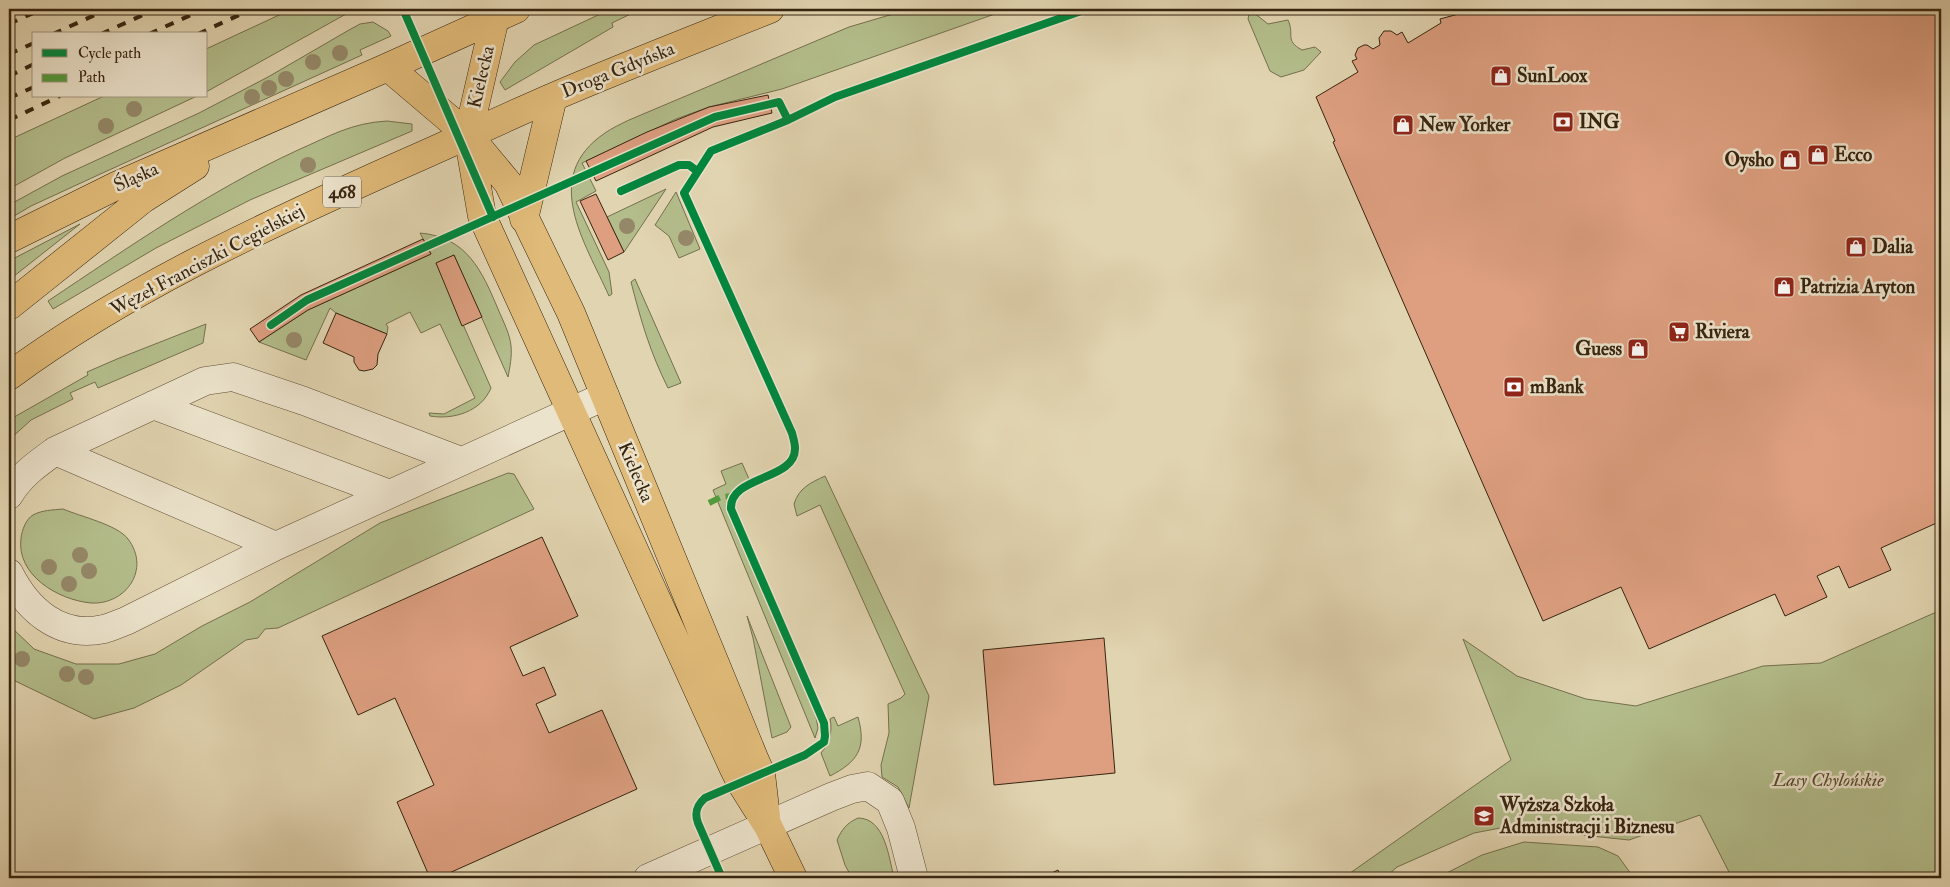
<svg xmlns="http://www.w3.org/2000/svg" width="1950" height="887" font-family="'IM FELL Double Pica',serif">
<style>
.green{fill:#b3bd8b;stroke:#75704d}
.building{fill:#dd9f80;stroke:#37240f}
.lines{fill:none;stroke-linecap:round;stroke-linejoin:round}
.minor-casing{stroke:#625037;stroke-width:29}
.major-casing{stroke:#37240f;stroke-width:29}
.minor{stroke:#ece3cc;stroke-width:28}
.major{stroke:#e0ba78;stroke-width:28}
.rail{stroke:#37240f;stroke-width:4;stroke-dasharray:9 9;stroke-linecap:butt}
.quiet{stroke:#519b3c;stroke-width:6;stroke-dasharray:12 6;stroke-linecap:butt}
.cycleway-casing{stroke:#ece3cc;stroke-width:11}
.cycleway{stroke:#00873e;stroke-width:8}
.tree{fill:#958868}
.labels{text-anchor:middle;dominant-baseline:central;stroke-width:5;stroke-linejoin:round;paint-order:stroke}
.shield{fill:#ece3cc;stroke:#6d5d48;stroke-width:1}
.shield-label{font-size:18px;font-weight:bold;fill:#37240f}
.street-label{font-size:19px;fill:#37240f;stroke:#ece3cc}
.poi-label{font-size:19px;font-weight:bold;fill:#37240f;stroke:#ece3cc;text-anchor:start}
.park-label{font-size:19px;font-style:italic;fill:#564a2e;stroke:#ece3cc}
</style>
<rect width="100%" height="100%" fill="#e1d4b0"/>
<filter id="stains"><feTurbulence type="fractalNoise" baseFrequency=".004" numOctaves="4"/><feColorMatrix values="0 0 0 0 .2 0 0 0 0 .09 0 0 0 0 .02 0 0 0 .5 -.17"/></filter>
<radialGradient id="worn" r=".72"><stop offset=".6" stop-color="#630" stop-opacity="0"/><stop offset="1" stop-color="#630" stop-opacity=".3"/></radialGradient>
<!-- green -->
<path class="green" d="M292,9H355L206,92V49Z
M611,9H641L612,23L613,27L505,90L500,82L515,62L534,45Z
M910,9H1009L782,89L709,107L676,119L582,163L596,191L576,202L609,272L612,294L609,296C585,242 540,177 605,133C612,128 621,124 629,120L849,27Z
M1253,12L1268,24L1288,20C1295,35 1284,40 1302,50L1315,47L1321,52L1304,70L1281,77L1270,71L1248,19L1249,14Z
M373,22L388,31L391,36L360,50L362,55L96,176L31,206L9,219V205L62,176L199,113L268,77L349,30L360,24Z
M104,96H197L65,158L9,189V140Z
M387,121L412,124V131L250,200L156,248L53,309L48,301C129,247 209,191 298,150C330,136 351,123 387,121Z
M666,189L624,252L607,217Z
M676,192L700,249L679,258L669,236L655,225Z
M80,224L9,280V261Z
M420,233C467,237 482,271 498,309C503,321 510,334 511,346C512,356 510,367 508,377L454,255L436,263L491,388C481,412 453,420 430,416L429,413L444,414L475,398L440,324L421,333L410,312L386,324L388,327L387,334L336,313L330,308L306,360L259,342L308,310L431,254Z
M635,279L681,383L668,388C650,352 641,321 631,282Z
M206,324L203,343L98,388L95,382L70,393L73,399L31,420L9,440V420L88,375L87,372L117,359Z
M742,463L749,479C734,487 726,493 726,510L816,717L818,728L815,738L713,490L726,484L721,471Z
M508,473L514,474L534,509L278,628L265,629L258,638L246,640L181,685L134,708L94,719L9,678V625L34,649L76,664H119L155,654L202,626L250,602L380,523Z
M825,476L929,696L909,808L898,787L882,777L881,765L889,733L888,704L901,698L905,694L820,505L797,516L794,504C799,488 810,483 825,476Z
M63,509C79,516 118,525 128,539C151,569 126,605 91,603C58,600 16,575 21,538C22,530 26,519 33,515C42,510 53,510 63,509Z
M1941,610V878H1732L1700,815L1629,840L1506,827L1474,833L1397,867L1385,878H1343L1511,760L1463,639L1517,676L1586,699L1636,706L1763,666L1821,663Z
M747,616L791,727L787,732L772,738L753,638Z
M834,717L838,726L858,717C867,749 857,762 830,776L821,753C829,744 833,731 830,719Z
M858,818C885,818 889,858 894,878H852L845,865L837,840C842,829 847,823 858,818Z
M1524,842L1598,847L1618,856L1634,878H1564L1562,872L1546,878H1437L1482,855Z"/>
<!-- building -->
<path class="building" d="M1477,9H1941V521L1881,548L1891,570L1849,588L1839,566L1817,576L1827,597L1785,616L1775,594L1649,649L1621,587L1543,621L1333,142L1335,141L1316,97L1358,72L1352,61L1357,59L1355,55L1358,48L1364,45H1367L1373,49L1380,45L1379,38L1384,31H1391L1397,35L1402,32L1408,43L1441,23L1440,19Z
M768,95L772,113L713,127L596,181L586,161L647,132L709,107Z
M596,194L624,252L608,260L580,201Z
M423,239L431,254L308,310L259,342L250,329L301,295Z
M454,255L482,317L462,326L436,263Z
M336,313L387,334L378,354L377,365L373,369L364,371L359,370L354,362V357L323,343Z
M542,537L578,616L510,647L523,676L544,667L556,695L536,704L549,733L602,710L637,789L438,878H430L397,802L434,785L395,698L358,715L322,636Z
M1104,638L1115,773L994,785L983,650Z
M1058,870L1062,878H1041Z"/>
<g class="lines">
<!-- minor casing -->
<g class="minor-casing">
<path id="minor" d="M153,405L390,494
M55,451L276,546
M9,495C20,476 37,464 55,451L205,381L233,377L304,401L461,461
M9,573C27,609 59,639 104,629C111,627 118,624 126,621L276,546L605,396
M648,878L831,797L852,789L868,786L890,801L901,828L914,878"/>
</g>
<!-- major casing -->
<g class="major-casing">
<path id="major" d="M495,18L468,135L482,216L733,767L741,783L768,826L793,878
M388,67L468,135L508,183L571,313L754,758L761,774L766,817
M524,219L553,97
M9,239L118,185L388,67L516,9
M9,306L143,199L195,166
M9,376C127,289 261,228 394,168C447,145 500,120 553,97C625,66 698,38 770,9"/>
</g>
<!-- minor -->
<use href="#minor" class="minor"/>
<!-- major -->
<use href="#major" class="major"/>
<!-- rail -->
<path class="rail" d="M9,24L42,9
M53,34L108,9
M101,34L156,9
M149,34L204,9
M198,34L252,9
M9,54L34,43
M9,76L34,64
M9,98L34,87
M9,120L60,96"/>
<!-- quiet -->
<path class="quiet" d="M709,503L721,497L733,496"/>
<!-- cycleway casing -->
<g class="cycleway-casing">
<path id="cycleway" d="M403,9L493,217
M621,191L679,165H689L697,171
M271,325L307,300L715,117L779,102L788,120
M722,878L698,823C694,812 697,805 705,798L805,755L824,742L825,736L824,723L731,509C729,475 796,481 795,448C795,443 793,437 792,433L684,193L711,151L788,120L835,97L1087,9"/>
</g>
<!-- cycleway -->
<use href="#cycleway" class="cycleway"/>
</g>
<!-- trees -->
<g class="tree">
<circle cx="340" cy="53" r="8"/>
<circle cx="313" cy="62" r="8"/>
<circle cx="286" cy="79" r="8"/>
<circle cx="269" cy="88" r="8"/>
<circle cx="252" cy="97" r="8"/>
<circle cx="134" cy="109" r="8"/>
<circle cx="106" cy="126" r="8"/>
<circle cx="308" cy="165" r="8"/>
<circle cx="627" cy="226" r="8"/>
<circle cx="686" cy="238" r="8"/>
<circle cx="294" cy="340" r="8"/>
<circle cx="80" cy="555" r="8"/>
<circle cx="49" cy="567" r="8"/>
<circle cx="89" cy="571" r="8"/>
<circle cx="69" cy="584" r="8"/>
<circle cx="22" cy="659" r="8"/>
<circle cx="67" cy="674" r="8"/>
<circle cx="86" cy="677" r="8"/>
</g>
<!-- icons -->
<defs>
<g id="shop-square" transform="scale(1.125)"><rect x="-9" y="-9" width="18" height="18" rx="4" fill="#8f2418" stroke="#ece3cc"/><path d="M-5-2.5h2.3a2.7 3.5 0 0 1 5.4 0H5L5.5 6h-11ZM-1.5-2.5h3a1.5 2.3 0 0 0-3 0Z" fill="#fff"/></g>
<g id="bank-square" transform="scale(1.125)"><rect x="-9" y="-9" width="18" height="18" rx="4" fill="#8f2418" stroke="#ece3cc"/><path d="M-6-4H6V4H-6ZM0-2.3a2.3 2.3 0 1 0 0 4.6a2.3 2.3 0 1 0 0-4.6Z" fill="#fff"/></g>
<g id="supermarket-square" transform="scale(1.125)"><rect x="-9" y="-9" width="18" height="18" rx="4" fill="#8f2418" stroke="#ece3cc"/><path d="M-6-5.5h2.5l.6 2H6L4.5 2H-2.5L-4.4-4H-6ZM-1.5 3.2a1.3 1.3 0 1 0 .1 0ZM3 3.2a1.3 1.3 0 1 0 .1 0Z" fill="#fff"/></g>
<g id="university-square" transform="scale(1.125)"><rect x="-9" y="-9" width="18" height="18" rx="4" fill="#8f2418" stroke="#ece3cc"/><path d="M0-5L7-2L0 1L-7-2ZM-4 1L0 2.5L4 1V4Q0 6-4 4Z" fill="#fff"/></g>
</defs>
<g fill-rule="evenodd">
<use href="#shop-square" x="1501" y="76"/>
<use href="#bank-square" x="1563" y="122"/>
<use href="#shop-square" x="1403" y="125"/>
<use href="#shop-square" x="1818" y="155"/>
<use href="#shop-square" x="1790" y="160"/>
<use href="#shop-square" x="1856" y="247"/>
<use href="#shop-square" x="1784" y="287"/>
<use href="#supermarket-square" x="1679" y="332"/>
<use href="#shop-square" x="1638" y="349"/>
<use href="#bank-square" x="1514" y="387"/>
<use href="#university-square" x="1484" y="816"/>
</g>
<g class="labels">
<!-- shield labels -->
<rect class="shield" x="323" y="176.5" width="38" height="31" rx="4"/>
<g class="shield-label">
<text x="342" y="192">468</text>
</g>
<!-- street labels -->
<g class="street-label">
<text transform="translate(618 70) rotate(-22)">Droga Gdyńska</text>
<text transform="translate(481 77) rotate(-77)">Kielecka</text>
<text transform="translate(136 177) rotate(-24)">Śląska</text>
<text transform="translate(207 260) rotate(-28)">Węzeł Franciszki Cegielskiej</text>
<text transform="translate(636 472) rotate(67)">Kielecka</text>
</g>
<!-- poi labels -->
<g class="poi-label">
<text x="1517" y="76">SunLoox</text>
<text x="1579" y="122">ING</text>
<text x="1419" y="125">New Yorker</text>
<text x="1834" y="155">Ecco</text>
<text x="1774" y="160" text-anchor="end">Oysho</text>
<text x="1872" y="247">Dalia</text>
<text x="1800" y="287">Patrizia Aryton</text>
<text x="1695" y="332">Riviera</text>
<text x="1622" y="349" text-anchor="end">Guess</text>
<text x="1530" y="387">mBank</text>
<text x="1500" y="805">Wyższa Szkoła<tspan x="1500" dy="22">Administracji i Biznesu</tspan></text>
</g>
<!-- park labels -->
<g class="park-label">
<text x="1828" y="780">Lasy Chylońskie</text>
</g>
</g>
<!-- margin -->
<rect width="1950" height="887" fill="none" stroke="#e1d4b0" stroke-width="30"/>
<rect x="10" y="10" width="1930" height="867" fill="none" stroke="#37240f" stroke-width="2.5"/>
<rect x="15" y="15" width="1920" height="857" fill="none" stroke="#37240f"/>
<!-- legend -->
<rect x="32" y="32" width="175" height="65" fill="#ece3cc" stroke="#a49780"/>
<rect x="42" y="49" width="25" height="8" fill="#00873e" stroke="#a49780"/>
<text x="78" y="58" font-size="15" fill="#37240f">Cycle path</text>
<rect x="42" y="74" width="25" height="8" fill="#519b3c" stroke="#a49780"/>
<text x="78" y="82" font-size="15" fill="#37240f">Path</text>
<rect width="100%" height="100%" filter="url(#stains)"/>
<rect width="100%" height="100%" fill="url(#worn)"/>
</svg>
